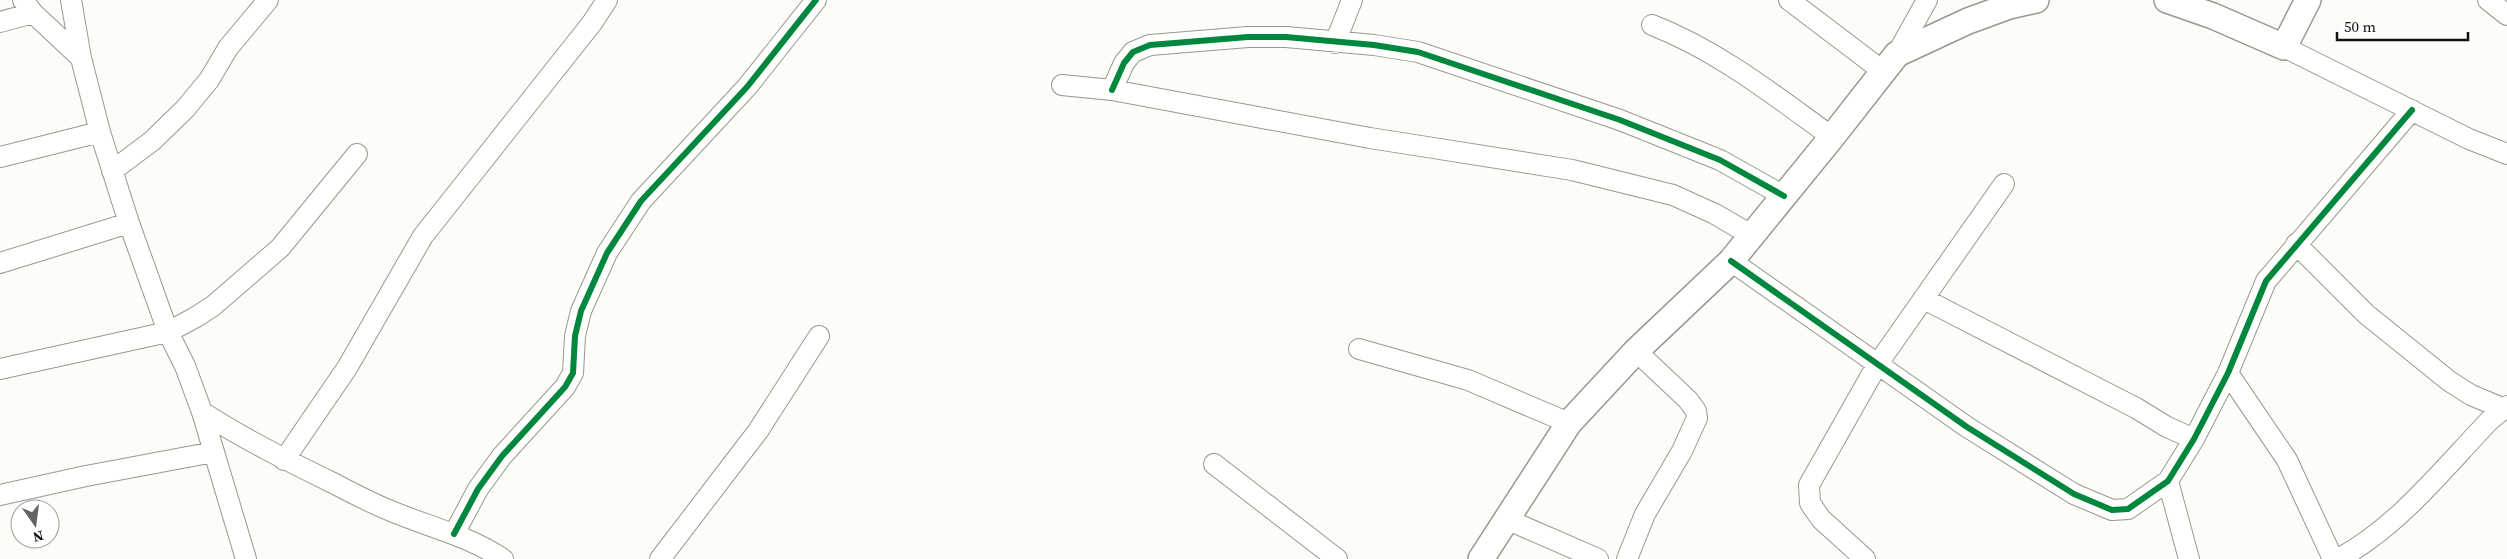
<svg xmlns="http://www.w3.org/2000/svg" width="2507" height="559" font-family="'Source Serif 4',serif">
<style>
.lines{fill:none;stroke-linecap:round;stroke-linejoin:round}
.minor-casing{stroke:#979795;stroke-width:22}
.tertiary-casing{stroke:#979795;stroke-width:28}
.minor{stroke:#fffffe;stroke-width:20}
.tertiary{stroke:#fffffe;stroke-width:25}
.cycleway-casing{stroke:#fff;stroke-width:9}
.cycleway{stroke:#00873e;stroke-width:6}
</style>
<rect width="100%" height="100%" fill="#fdfcf7"/>
<g class="lines">
<!-- minor casing -->
<g class="minor-casing">
<path id="minor" d="M23,0L33,13L81,58L100,132L129,223L168,332L185,366L202,412L246,559
M71,0L81,58
M1789,0L1884,72
M2488,0L2507,15
M0,22L33,13
M1652,25C1719,51 1775,96 1832,137
M1335,43L1352,0
M2284,47L2469,139L2507,154
M1897,54L1927,0
M1062,85L1112,90L1370,138L1572,170L1673,195L1715,214L1751,235
M1112,90L1124,63L1133,52L1150,45L1248,37H1286L1374,45L1418,52L1620,120L1720,160L1784,196
M0,157L100,132
M112,171L152,141L185,109L209,80L228,48L268,0
M2296,244L2366,314L2449,381L2471,395L2507,410
M1731,261L1967,427L2074,494L2112,510L2128,509L2168,481L2194,439L2228,373L2266,281L2412,110
M0,263L129,223
M1924,299L2136,408L2167,427L2194,439
M1359,349L1468,380L1569,423
M0,369L168,332L196,317L213,306L280,248L357,154
M2228,373L2287,460L2333,559
M202,412C244,439 288,461 333,483C352,493 371,503 391,511C429,527 469,536 503,559
M284,460L347,368L423,236L592,23L607,0
M1214,464L1337,559
M2168,481L2189,559
M0,495L86,476L214,452
M1506,519L1598,559
M454,534L478,489L502,456L565,387L573,373L575,336L581,311L607,253L641,201L747,87L816,0
M660,559L758,431L819,336
M1627,559L1645,514L1682,451L1697,418L1696,411L1688,400L1636,351
M1865,559L1821,519L1810,503L1809,485L1877,365L2004,184
M2338,559C2398,527 2443,469 2490,420L2507,406"/>
</g>
<!-- tertiary casing -->
<g class="tertiary-casing">
<path id="tertiary" d="M2167,0L2213,16L2284,47L2308,0
M1481,559L1569,423L1636,351L1731,261L1832,137L1897,54L1968,21L2009,6L2036,0"/>
</g>
<!-- minor -->
<use href="#minor" class="minor"/>
<!-- tertiary -->
<use href="#tertiary" class="tertiary"/>
<!-- cycleway casing -->
<g class="cycleway-casing">
<path id="cycleway" d="M1112,90L1124,63L1133,52L1150,45L1248,37H1286L1374,45L1418,52L1620,120L1720,160L1784,196
M1731,261L1967,427L2074,494L2112,510L2128,509L2168,481L2194,439L2228,373L2266,281L2412,110
M454,534L478,489L502,456L565,387L573,373L575,336L581,311L607,253L641,201L747,87L816,0"/>
</g>
<!-- cycleway -->
<use href="#cycleway" class="cycleway"/>
</g>
<!-- north arrow -->
<g transform="translate(35 524) rotate(166)"><circle r="24" fill="#ffffff" stroke="#a0a0a0"/>
<path d="M0-4L9 19L0 12L-9 19Z" fill="#646362"/>
<text y="-8" font-size="14" font-weight="bold" text-anchor="middle" fill="#111111">N</text>
</g>
<!-- scale -->
<path d="M2337 32v8h131v-8" fill="none" stroke="#111111" stroke-width="2.5"/>
<text x="2344" y="32" font-size="15" fill="#111111" stroke="#ffffff" stroke-width="4" paint-order="stroke">50 m</text>
</svg>
